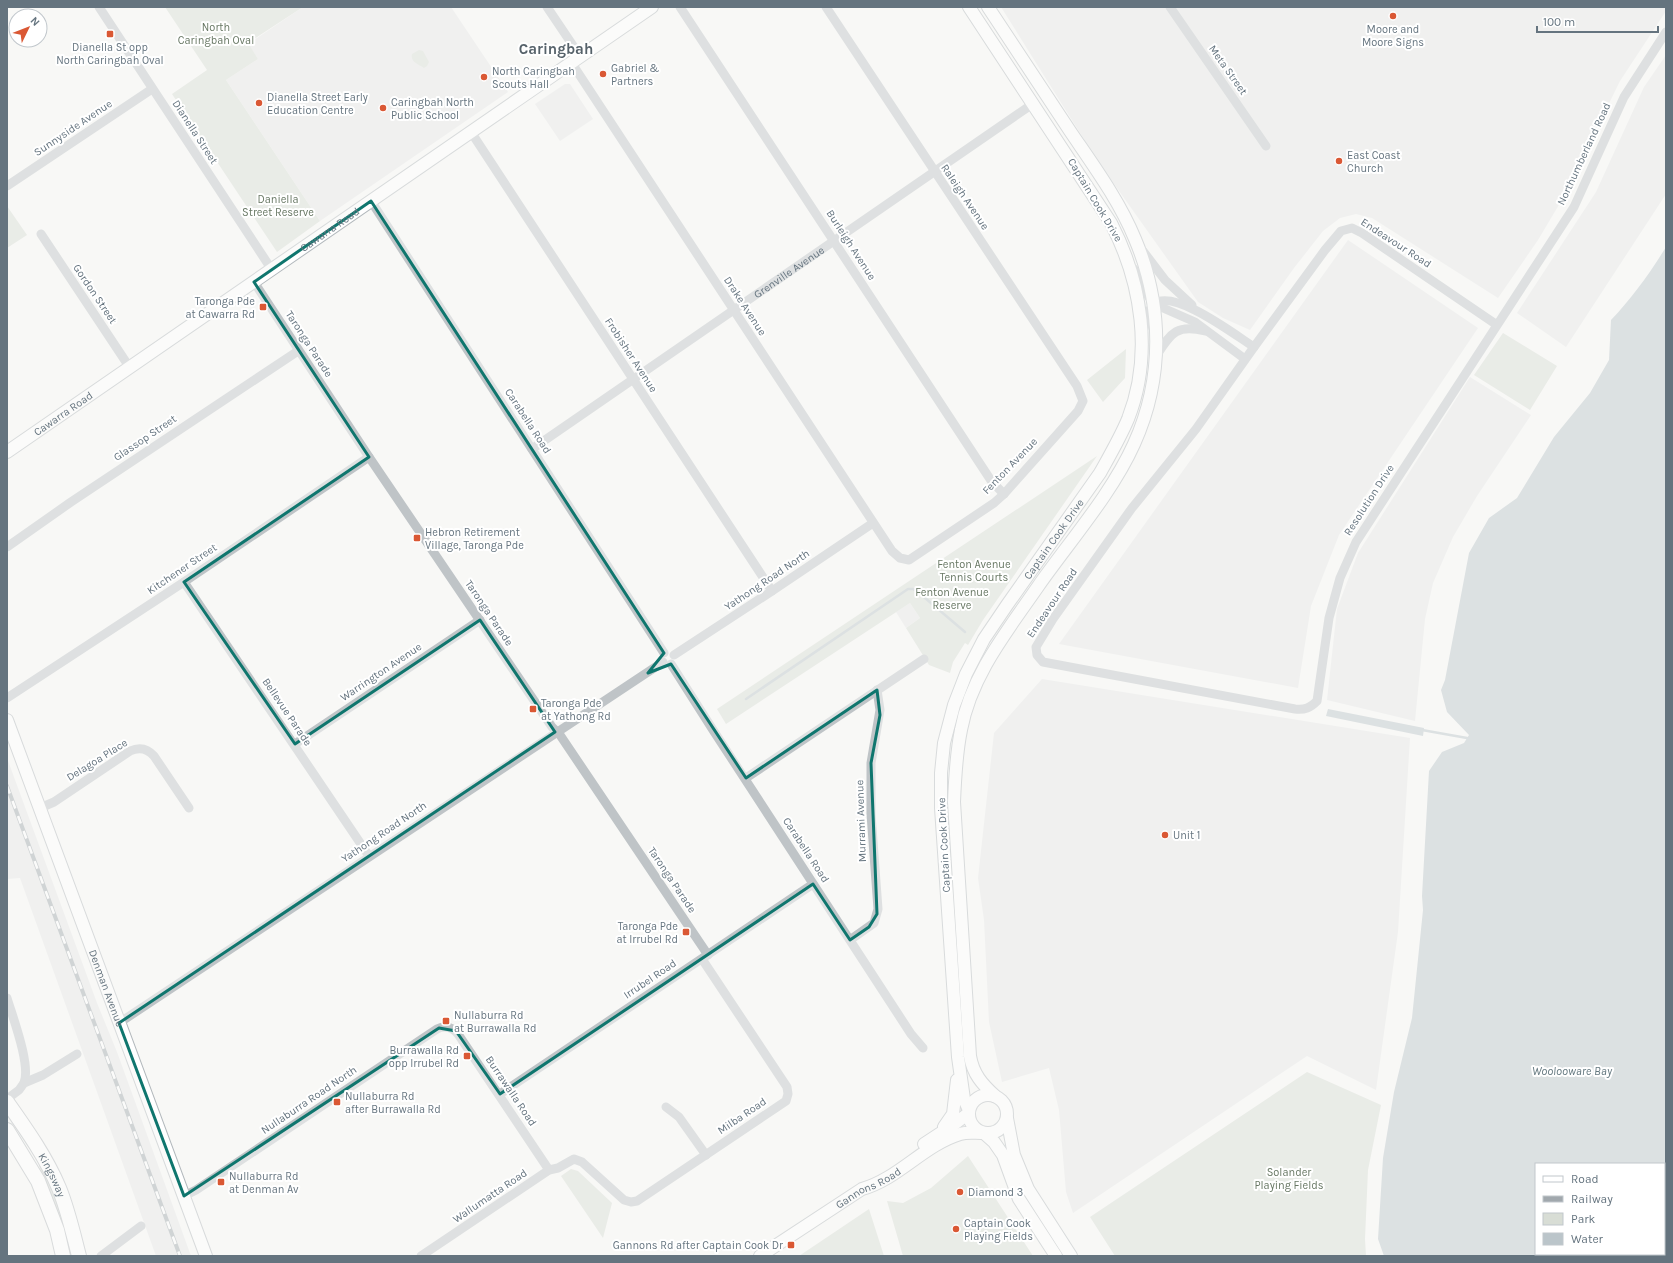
<svg xmlns="http://www.w3.org/2000/svg" width="1673" height="1263" font-family="Karla,sans-serif">
<style>
.built{fill:#e6e7e7}
.green{fill:#d8ddd5}
.water{fill:#bbc5ca;fill-rule:evenodd}
.lines{fill:none;stroke-linecap:round;stroke-linejoin:round}
.stream{stroke:#bbc5ca;stroke-width:2.5}
.secondary-casing{stroke:#b2b8bc;stroke-width:14}
.primary-casing{stroke:#b3b8bc;stroke-width:16}
.street{stroke:#bfc4c7;stroke-width:9}
.secondary{stroke:#fff;stroke-width:12}
.primary{stroke:#fff;stroke-width:14}
.rail-casing{stroke:#a1a8ad;stroke-width:4}
.rail{stroke:#fff;stroke-width:2.5;stroke-dasharray:8;stroke-linecap:butt}
.marked{fill:none;stroke:#0f766e;stroke-width:3;stroke-linejoin:round}
.poi-dot{fill:#da5834;stroke:#fff;stroke-width:1.5}
.labels{text-anchor:middle;dominant-baseline:central;stroke-width:4;stroke-linejoin:round;paint-order:stroke}
.park-label{font-size:11px;fill:#677763;stroke:#fff}
.poi-label{font-size:11px;fill:#65747f;stroke:#fff;text-anchor:start}
.street-label{font-size:11px;fill:#65747f;stroke:#fff}
.water-label{font-size:12px;font-style:italic;fill:#657980;stroke:#fff}
.district-label{font-size:15px;font-weight:bold;fill:#56626a;stroke:#fff}
</style>
<rect width="100%" height="100%" fill="#f8f8f6"/>
<!-- built -->
<path class="built" d="M303,7H451L508,92L320,221L226,80L258,59L248,44Z
M1001,7H1666V11L1620,81L1560,203L1538,240L1498,298L1372,218L1356,214L1340,218L1323,231L1294,268L1250,330L1223,318L1198,302L1097,160Z
M1666,55V194L1566,347L1517,313L1596,192L1644,87Z
M565,84H570L593,119L560,141L535,104Z
M1348,240L1478,328L1339,535L1311,606L1298,688L1059,644Z
M1470,377L1531,415L1477,496L1453,537L1433,583L1425,619L1415,721L1327,700L1337,609L1358,553Z
M910,603L920,618L906,628L896,612Z
M1042,679L1410,738L1398,932L1376,1090L1307,1056L1073,1213L1066,1192L1059,1110L1049,1068L1002,1082L989,1022L984,920L978,878L994,733Z
M7,758L97,1003L117,1052L191,1256H156L20,878L7,879Z"/>
<!-- green -->
<path class="green" d="M165,7H303L248,43L258,59L226,80L320,221L277,252L172,94L207,70Z
M419,50L423,51L429,62L427,66L424,68C418,64 410,62 412,54Z
M7,206L27,235L7,248Z
M1503,333L1557,366L1530,410L1474,375Z
M1126,349L1125,378L1103,402L1087,380Z
M1097,456L983,620L968,645L965,643L953,662L950,673L929,665L906,628L920,618L910,603L726,724L717,709Z
M1307,1072L1381,1105L1368,1170L1365,1239L1366,1256H1115L1090,1217Z
M968,1156L1033,1256H903L887,1201L903,1203L931,1188Z
M39,1166H41C56,1197 64,1223 74,1256H70Z
M571,1169L578,1171L612,1203L603,1238L561,1176Z
M869,1209L884,1256H799Z"/>
<!-- water -->
<path class="water" d="M1666,247V1256H1384L1378,1239L1383,1158L1394,1092L1412,1018L1423,910L1422,896L1429,771L1442,752L1464,743L1469,735L1447,712L1441,690L1445,680L1469,553L1489,518L1517,498L1554,437L1590,393L1609,360L1611,320C1632,298 1650,273 1666,247ZM1536,1164H1664V1254H1536Z
M1328,709L1424,728L1423,736L1326,716Z"/>
<g class="lines">
<!-- stream -->
<path class="stream" d="M746,699L908,589H913L918,592L965,632
M1422,730L1467,738"/>
<!-- secondary casing -->
<g class="secondary-casing">
<g id="secondary">
<path d="M988,7C1015,48 1043,90 1070,131C1093,165 1119,200 1135,239C1163,305 1164,378 1134,444C1112,493 1070,541 1039,585C1008,630 971,675 961,730C956,754 955,778 954,802L970,1056C973,1074 982,1084 995,1096"/>
<path id="s2" d="M7,452L652,7"/>
<path id="s3" d="M7,720L206,1256"/>
<circle cx="988" cy="1114" r="19"/>
<path id="s4" d="M969,1110L964,1099L958,1057L941,808V773L944,743L954,705L966,674L984,639L1007,605L1100,473C1110,455 1120,438 1128,419C1153,355 1142,283 1111,223L969,7"/>
<path d="M1007,1118L1014,1155L1028,1189L1071,1256"/>
<path d="M944,1127L953,1114L957,1080"/>
<path d="M985,1134L994,1142L1003,1155L1019,1199L1056,1256"/>
<path d="M924,1144L953,1125L969,1113"/>
<path id="s5" d="M760,1256L862,1189C898,1179 924,1145 960,1134C967,1132 974,1133 981,1133"/>
</g>
</g>
<!-- primary casing -->
<g class="primary-casing">
<g id="primary">
<path id="s6" d="M7,1102C26,1129 46,1157 59,1188C68,1210 73,1233 79,1256"/>
<path d="M7,1130L38,1181L57,1230L63,1256"/>
</g>
</g>
<!-- street -->
<g class="street">
<path d="M99,7L272,270"/>
<path d="M547,7L580,56"/>
<path d="M680,7L992,482L1004,494"/>
<path d="M1170,7L1266,146"/>
<path d="M571,62L892,551L900,558L909,560L994,503L1004,494L1078,411L1083,401L1077,386L826,7"/>
<path d="M471,132L772,591"/>
<path d="M7,186L152,89"/>
<path d="M371,201L664,653"/>
<path d="M41,234L130,368"/>
<path d="M1143,251L1165,280L1192,305"/>
<path d="M1134,269L1146,293L1154,304L1195,322L1245,359"/>
<path d="M254,282L369,457L552,727L560,735L708,955"/>
<path d="M1497,325L1362,233L1352,228L1341,231L1325,250L1254,347L1196,429L1132,508L1053,619L1036,647L1037,655L1043,662L1295,709C1305,710 1310,708 1317,701L1329,618L1340,578L1356,542L1574,207L1624,97L1666,32"/>
<path d="M1144,329C1146,321 1148,309 1154,304C1174,288 1235,335 1254,347"/>
<path d="M1157,355C1171,332 1178,324 1205,331"/>
<path id="s1" d="M532,449L1034,103"/>
<path d="M7,547L71,502L298,351"/>
<path d="M184,582L369,856"/>
<path d="M674,655L772,591L873,523"/>
<path d="M671,664L713,730L911,1034L923,1048"/>
<path d="M7,698L184,582L369,457"/>
<path d="M295,744L480,620"/>
<path d="M746,778L924,659"/>
<path d="M40,808L54,802L130,751C139,747 147,748 154,756L189,808"/>
<path d="M850,940L874,923L878,909L871,814V763L880,710L877,690"/>
<path d="M7,998C13,1018 31,1065 24,1083"/>
<path d="M119,1023L663,662"/>
<path d="M500,1094L813,884"/>
<path d="M7,1099L19,1090L24,1083L43,1075L77,1054"/>
<path d="M666,1107L679,1117L706,1155"/>
<path d="M184,1196L196,1190L437,1029C445,1025 452,1027 458,1034L549,1170"/>
<path d="M101,1256L141,1226"/>
<path d="M421,1256L549,1170L558,1168L574,1159L582,1162L624,1200L631,1202L637,1201L786,1101L788,1094L787,1087L702,959"/>
</g>
<!-- secondary -->
<use href="#secondary" class="secondary"/>
<!-- primary -->
<use href="#primary" class="primary"/>
<!-- rail casing -->
<g class="rail-casing">
<path id="rail" d="M7,786L180,1256"/>
</g>
<!-- rail -->
<use href="#rail" class="rail"/>
</g>
<!-- marked area -->
<path d="M0 0H1673V1263H0ZM371,201L664,653L648,673L671,664L746,778L877,690L880,715L871,763L877,914L869,927L850,940L813,884L500,1094L456,1031L439,1028L184,1196L119,1023L555,732L480,620L295,744L184,582L369,457L254,282Z" fill="#f8f8f6" fill-opacity=".55" fill-rule="evenodd"/>
<path class="marked" d="M371,201L664,653L648,673L671,664L746,778L877,690L880,715L871,763L877,914L869,927L850,940L813,884L500,1094L456,1031L439,1028L184,1196L119,1023L555,732L480,620L295,744L184,582L369,457L254,282Z"/>
<!-- markers -->
<g class="poi-dot">
<circle cx="1393" cy="16" r="4"/>
<rect x="106" y="30" width="8" height="8" rx="2"/>
<circle cx="603" cy="74" r="4"/>
<circle cx="484" cy="77" r="4"/>
<circle cx="259" cy="103" r="4"/>
<circle cx="383" cy="108" r="4"/>
<circle cx="1339" cy="161" r="4"/>
<rect x="259" y="303" width="8" height="8" rx="2"/>
<rect x="413" y="534" width="8" height="8" rx="2"/>
<rect x="529" y="705" width="8" height="8" rx="2"/>
<circle cx="1165" cy="835" r="4"/>
<rect x="682" y="928" width="8" height="8" rx="2"/>
<rect x="442" y="1017" width="8" height="8" rx="2"/>
<rect x="463" y="1052" width="8" height="8" rx="2"/>
<rect x="333" y="1098" width="8" height="8" rx="2"/>
<rect x="217" y="1178" width="8" height="8" rx="2"/>
<circle cx="960" cy="1192" r="4"/>
<circle cx="956" cy="1229" r="4"/>
<rect x="787" y="1241" width="8" height="8" rx="2"/>
</g>
<g class="labels">
<!-- park labels -->
<g class="park-label">
<text x="216" y="27">North<tspan x="216" dy="13">Caringbah Oval</tspan></text>
<text x="278" y="199">Daniella<tspan x="278" dy="13">Street Reserve</tspan></text>
<text x="974" y="564">Fenton Avenue<tspan x="974" dy="13">Tennis Courts</tspan></text>
<text x="952" y="592">Fenton Avenue<tspan x="952" dy="13">Reserve</tspan></text>
<text x="1289" y="1172">Solander<tspan x="1289" dy="13">Playing Fields</tspan></text>
</g>
<!-- poi labels -->
<g class="poi-label">
<text x="1393" y="29" text-anchor="middle">Moore and<tspan x="1393" dy="13">Moore Signs</tspan></text>
<text x="110" y="47" text-anchor="middle">Dianella St opp<tspan x="110" dy="13">North Caringbah Oval</tspan></text>
<text x="611" y="68">Gabriel &amp;<tspan x="611" dy="13">Partners</tspan></text>
<text x="492" y="71">North Caringbah<tspan x="492" dy="13">Scouts Hall</tspan></text>
<text x="267" y="97">Dianella Street Early<tspan x="267" dy="13">Education Centre</tspan></text>
<text x="391" y="102">Caringbah North<tspan x="391" dy="13">Public School</tspan></text>
<text x="1347" y="155">East Coast<tspan x="1347" dy="13">Church</tspan></text>
<text x="255" y="301" text-anchor="end">Taronga Pde<tspan x="255" dy="13">at Cawarra Rd</tspan></text>
<text x="425" y="532">Hebron Retirement<tspan x="425" dy="13">Village, Taronga Pde</tspan></text>
<text x="541" y="703">Taronga Pde<tspan x="541" dy="13">at Yathong Rd</tspan></text>
<text x="1173" y="835">Unit 1</text>
<text x="678" y="926" text-anchor="end">Taronga Pde<tspan x="678" dy="13">at Irrubel Rd</tspan></text>
<text x="454" y="1015">Nullaburra Rd<tspan x="454" dy="13">at Burrawalla Rd</tspan></text>
<text x="459" y="1050" text-anchor="end">Burrawalla Rd<tspan x="459" dy="13">opp Irrubel Rd</tspan></text>
<text x="345" y="1096">Nullaburra Rd<tspan x="345" dy="13">after Burrawalla Rd</tspan></text>
<text x="229" y="1176">Nullaburra Rd<tspan x="229" dy="13">at Denman Av</tspan></text>
<text x="968" y="1192">Diamond 3</text>
<text x="964" y="1223">Captain Cook<tspan x="964" dy="13">Playing Fields</tspan></text>
<text x="783" y="1245" text-anchor="end">Gannons Rd after Captain Cook Dr</text>
</g>
<!-- street labels -->
<g class="street-label">
<text transform="translate(1228 70) rotate(55)">Meta Street</text>
<text transform="translate(73 128) rotate(-34)">Sunnyside Avenue</text>
<text transform="translate(195 132) rotate(57)">Dianella Street</text>
<text transform="translate(1584 154) rotate(-65)">Northumberland Road</text>
<text transform="translate(965 197) rotate(56)">Raleigh Avenue</text>
<text transform="translate(1095 200) rotate(59)">Captain Cook Drive</text>
<text stroke="none"><textPath href="#s2" startOffset="392">Cawarra Road</textPath></text>
<text transform="translate(1396 243) rotate(33)">Endeavour Road</text>
<text transform="translate(851 245) rotate(57)">Burleigh Avenue</text>
<text stroke="none"><textPath href="#s1" startOffset="312">Grenville Avenue</textPath></text>
<text transform="translate(95 294) rotate(56)">Gordon Street</text>
<text transform="translate(745 306) rotate(57)">Drake Avenue</text>
<text transform="translate(309 344) rotate(57)">Taronga Parade</text>
<text transform="translate(631 355) rotate(57)">Frobisher Avenue</text>
<text stroke="none"><textPath href="#s2" startOffset="68">Cawarra Road</textPath></text>
<text transform="translate(528 421) rotate(57)">Carabella Road</text>
<text transform="translate(145 438) rotate(-34)">Glassop Street</text>
<text transform="translate(1010 466) rotate(-46)">Fenton Avenue</text>
<text transform="translate(1369 500) rotate(-57)">Resolution Drive</text>
<text stroke="none"><textPath href="#s4" startOffset="603">Captain Cook Drive</textPath></text>
<text transform="translate(182 569) rotate(-34)">Kitchener Street</text>
<text transform="translate(767 580) rotate(-34)">Yathong Road North</text>
<text transform="translate(1052 603) rotate(-56)">Endeavour Road</text>
<text transform="translate(489 613) rotate(56)">Taronga Parade</text>
<text transform="translate(381 672) rotate(-34)">Warrington Avenue</text>
<text transform="translate(287 712) rotate(56)">Bellevue Parade</text>
<text transform="translate(97 760) rotate(-32)">Delagoa Place</text>
<text transform="translate(861 821) rotate(-92)">Murrami Avenue</text>
<text transform="translate(384 832) rotate(-34)">Yathong Road North</text>
<text transform="translate(944 845) rotate(-93)">Captain Cook Drive</text>
<text transform="translate(806 850) rotate(57)">Carabella Road</text>
<text transform="translate(672 880) rotate(56)">Taronga Parade</text>
<text transform="translate(650 979) rotate(-34)">Irrubel Road</text>
<text stroke="none"><textPath href="#s3" startOffset="286">Denman Avenue</textPath></text>
<text transform="translate(511 1091) rotate(56)">Burrawalla Road</text>
<text transform="translate(309 1100) rotate(-34)">Nullaburra Road North</text>
<text transform="translate(742 1116) rotate(-34)">Milba Road</text>
<text stroke="none"><textPath href="#s6" startOffset="86">Kingsway</textPath></text>
<text stroke="none"><textPath href="#s5" startOffset="128">Gannons Road</textPath></text>
<text transform="translate(490 1196) rotate(-34)">Wallumatta Road</text>
</g>
<!-- water labels -->
<g class="water-label">
<text x="1572" y="1071">Woolooware Bay</text>
</g>
<!-- district labels -->
<g class="district-label">
<text x="556" y="49">Caringbah</text>
</g>
</g>
<!-- border -->
<rect width="1673" height="1263" fill="none" stroke="#65747f" stroke-width="16"/>
<!-- legend -->
<rect x="1535" y="1163" width="130" height="92" fill="#ffffff" stroke="#c1c7cc"/>
<rect x="1543" y="1176" width="20" height="6" fill="#ffffff" stroke="#c1c7cc"/>
<text x="1571" y="1183" font-size="12" fill="#65747f">Road</text>
<rect x="1543" y="1196" width="20" height="6" fill="#a1a8ad" stroke="#c1c7cc"/>
<text x="1571" y="1203" font-size="12" fill="#65747f">Railway</text>
<rect x="1543" y="1213" width="20" height="12" fill="#d8ddd5" stroke="#c1c7cc"/>
<text x="1571" y="1223" font-size="12" fill="#65747f">Park</text>
<rect x="1543" y="1233" width="20" height="12" fill="#bbc5ca" stroke="#c1c7cc"/>
<text x="1571" y="1243" font-size="12" fill="#65747f">Water</text>
<!-- north arrow -->
<g transform="translate(28 28) rotate(47)"><circle r="19" fill="#ffffff" stroke="#c1c7cc"/>
<path d="M0-3L7 15L0 10L-7 15Z" fill="#da5834"/>
<text y="-6" font-size="11" font-weight="bold" text-anchor="middle" fill="#65747f">N</text>
</g>
<!-- scale -->
<path d="M1537 26v6h121v-6" fill="none" stroke="#65747f" stroke-width="2"/>
<text x="1543" y="26" font-size="12" fill="#65747f" stroke="#ffffff" stroke-width="3" paint-order="stroke">100 m</text>
</svg>
